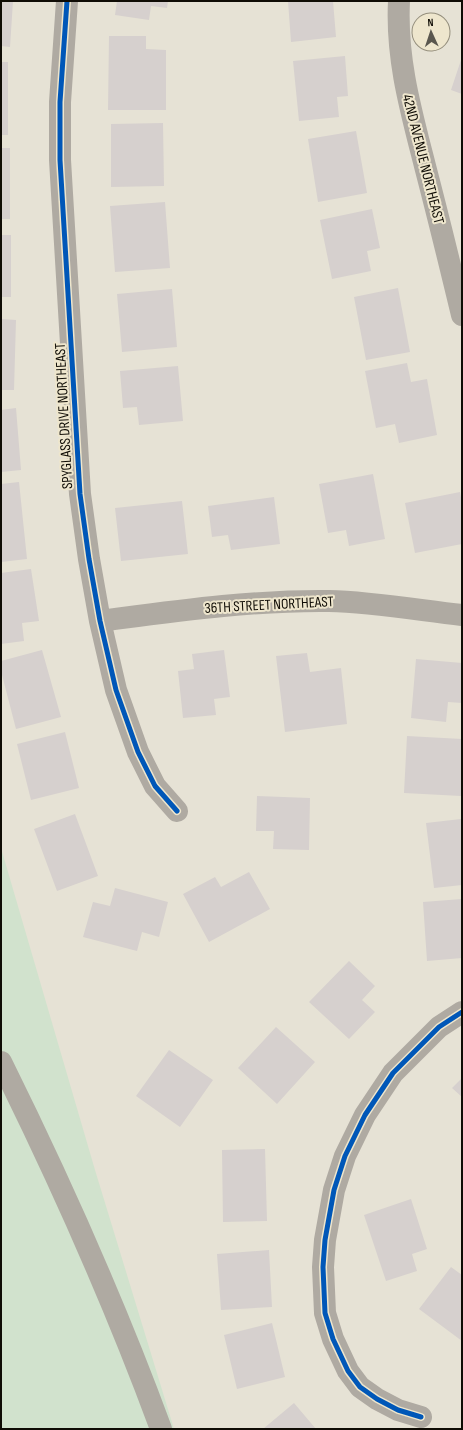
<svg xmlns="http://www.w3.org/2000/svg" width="463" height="1430" font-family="'Sofia Sans Condensed',sans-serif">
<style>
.green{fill:#d1e2cd}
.building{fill:#d6d0ce}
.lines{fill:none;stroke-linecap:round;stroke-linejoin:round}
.minor{stroke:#afaaa2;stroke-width:22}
.cycleway-casing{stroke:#eee6cd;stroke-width:8}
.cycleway{stroke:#0057b8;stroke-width:5}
.labels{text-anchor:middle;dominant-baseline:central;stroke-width:4;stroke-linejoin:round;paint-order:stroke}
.street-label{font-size:15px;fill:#0f0c05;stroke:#eee6cd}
</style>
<rect width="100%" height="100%" fill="#e6e2d5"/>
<!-- green -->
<path class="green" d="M1,848L95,1170L174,1429H1Z"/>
<!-- building -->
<path class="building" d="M1,1H13L10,47L1,46Z
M117,1H168L167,8L151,6L149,20L115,15Z
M288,1H333L336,37L291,42Z
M109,36H146V49L166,50V110H108Z
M345,56L348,96L337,97L339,117L299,121L293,61Z
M462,57V94L451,90Z
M1,62H8V135H1Z
M163,123L164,186L111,187V124Z
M356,131L367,193L318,202L308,139Z
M1,148H10V219H1Z
M165,202L170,268L115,272L110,206Z
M372,209L380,248L367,251L371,271L332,279L320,220Z
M1,235H11V297H1Z
M398,288L410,352L366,360L354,297Z
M172,289L177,347L122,352L117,294Z
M1,319L16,320L14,390H1Z
M407,363L411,382L427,379L437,435L399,443L395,424L376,428L365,371Z
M178,366L183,421L139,425L137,407L123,408L120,371Z
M16,408L21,470L1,472V410Z
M373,474L385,539L349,546L346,530L328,533L319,484Z
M19,482L27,559L1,562V484Z
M460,492L462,503V544L415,553L405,503Z
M274,497L280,544L231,550L228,535L212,537L208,506Z
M182,501L188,554L121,561L115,508Z
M31,569L39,621L22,623L24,641L1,644V573Z
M42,650L61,717L16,729L1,671V661Z
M224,650L230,697L214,699L216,715L183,718L178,671L194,669L192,654Z
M307,653L310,672L341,668L347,724L285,732L276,656Z
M416,659L462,663V703L448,702L446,722L411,718Z
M65,732L79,788L31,800L17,744Z
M407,736L462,739L461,796L404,793Z
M257,796L310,798L309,850L273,849L274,831H256Z
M75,814L98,876L57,891L34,829Z
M461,819L462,885L434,888L426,823Z
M249,872L270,909L209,942L183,894L215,877L221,887Z
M115,888L168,902L159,937L142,932L137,951L83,937L93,902L110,906Z
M462,899V958L427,961L423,902Z
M349,961L375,986L362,1000L375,1012L349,1039L309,1002Z
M276,1027L315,1062L277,1104L238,1068Z
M169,1050L213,1080L180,1127L136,1096Z
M462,1078V1097L452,1088Z
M265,1149L267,1221L223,1222L222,1150Z
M411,1199L427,1249L412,1254L417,1271L386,1281L364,1215Z
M269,1250L272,1307L221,1310L217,1254Z
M451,1267L462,1275V1341L419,1309Z
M272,1323L285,1377L237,1389L224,1335Z
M294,1403L316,1429H263Z"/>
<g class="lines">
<!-- minor -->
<path class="minor" d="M67,1L60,102V160L80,494L89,559L100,621L116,690L138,752L155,786L177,811
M399,1C396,59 411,111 425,166C438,216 450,265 462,315
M100,621C176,611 252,600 329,601C373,602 418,610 462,615
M1,1062C60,1181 115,1304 161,1429
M421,1417L398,1410L377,1399L360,1387L348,1371L333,1339L325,1313L323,1267L325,1240L334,1190L345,1156L365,1115L393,1073L439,1027L462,1012"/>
<!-- cycleway casing -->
<g class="cycleway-casing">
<path id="cycleway" d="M67,1L60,102V160L80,494L89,559L100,621L116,690L138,752L155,786L177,811
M421,1417L398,1410L377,1399L360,1387L348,1371L333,1339L325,1313L323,1267L325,1240L334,1190L345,1156L365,1115L393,1073L439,1027L462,1012"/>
</g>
<!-- cycleway -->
<use href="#cycleway" class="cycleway"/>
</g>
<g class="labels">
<!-- street labels -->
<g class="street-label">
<text transform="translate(423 159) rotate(76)">42ND AVENUE NORTHEAST</text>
<text transform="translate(64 416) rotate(-93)">SPYGLASS DRIVE NORTHEAST</text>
<text transform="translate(269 605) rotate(-3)">36TH STREET NORTHEAST</text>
</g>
</g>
<!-- border -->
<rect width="463" height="1430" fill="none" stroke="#0f0c05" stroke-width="4"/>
<!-- north arrow -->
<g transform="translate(431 32) rotate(357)"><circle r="19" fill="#eee6cd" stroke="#958f7d"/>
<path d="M0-3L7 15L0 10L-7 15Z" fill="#5a574e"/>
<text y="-6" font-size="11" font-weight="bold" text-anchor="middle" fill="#0f0c05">N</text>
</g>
</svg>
